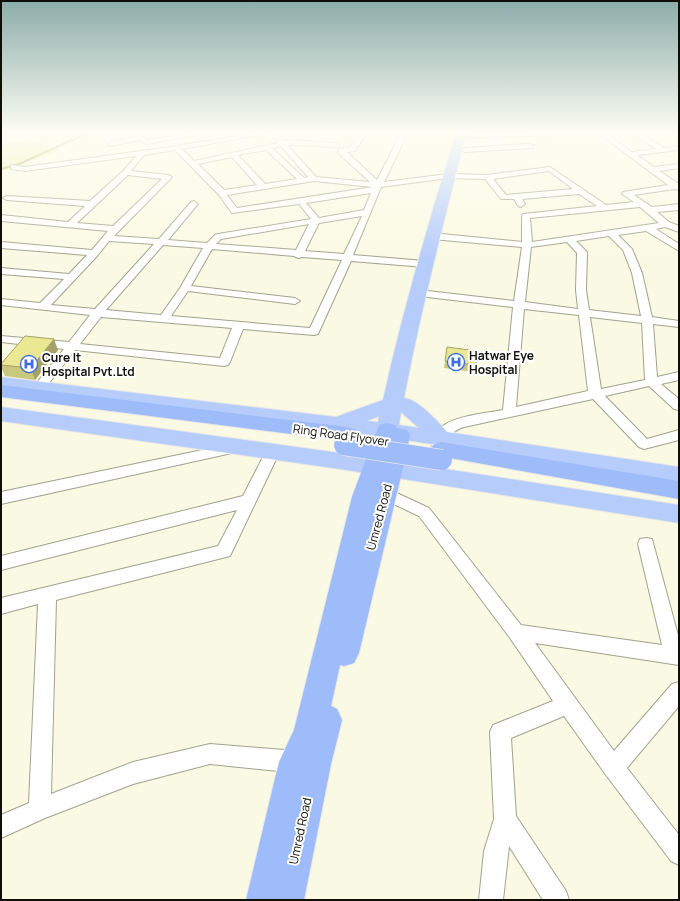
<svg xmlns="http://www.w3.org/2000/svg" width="680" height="901" font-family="Manrope,sans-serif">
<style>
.green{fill:#efeeab}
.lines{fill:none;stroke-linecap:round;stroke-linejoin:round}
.stream{stroke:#a29f4a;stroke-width:2}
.minor-casing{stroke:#a2a28d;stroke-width:2}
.primary-casing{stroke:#e7e7e6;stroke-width:2}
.trunk-casing{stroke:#e7e7e6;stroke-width:2}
.minor{fill:#fff;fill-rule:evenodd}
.primary{fill:#b6ccfb;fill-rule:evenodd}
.trunk{fill:#9ebbfa;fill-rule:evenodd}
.trunk-bridge-casing{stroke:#e7e7e6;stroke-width:22;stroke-linecap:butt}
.trunk-bridge{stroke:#9ebbfa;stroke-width:20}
.wall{fill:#c9c87e}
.shaded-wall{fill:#a4a266}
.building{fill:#eae892;stroke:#a4a266}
.labels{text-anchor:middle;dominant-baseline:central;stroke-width:4;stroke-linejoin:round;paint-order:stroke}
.poi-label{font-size:12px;font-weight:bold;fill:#0f0f08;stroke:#fff;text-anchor:start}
.street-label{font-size:12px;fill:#0f0f08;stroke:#fff}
</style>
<rect width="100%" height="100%" fill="#fafae4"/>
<!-- green -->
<path class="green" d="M30,140L60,150L1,172V144Z"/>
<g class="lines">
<!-- stream -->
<path class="stream" d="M1,169L19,164L88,133"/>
<!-- minor casing -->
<g class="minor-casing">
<path id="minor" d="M189,133H208L146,144L140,140L111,146L107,144L111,142L141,136L147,140Z
M252,133H269L182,149L194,161L278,143L275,139V133H281V139L284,141L291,140L338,143L339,145L335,147L287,145L316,177L370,182L338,153V149L350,147L360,133H367L355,151L347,152L377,180L401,133H408L384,182L448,174L487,175L550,167L606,205L634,202L622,194L623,192L668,185L598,133H606L632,152L656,149L632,133H640L664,148L679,146V150L637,155L654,167L679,164V168L659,171L679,184V190L674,189L634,195L652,207L679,204V210L657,212L669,222L679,226V232L665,227L656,229L679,244V251L646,231L618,235L632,249L642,273L652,317L679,321V327L653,324L657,377L679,372V380L661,384L679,399V410L674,409L649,386L605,396L647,439L679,430V440L644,449L639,447L593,399L464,427C450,431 449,440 443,451L438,453L433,451L431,448C434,441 437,432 443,426C455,416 487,413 503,410L513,307L419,296L414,293L419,290L514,301L522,247L432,239L427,236L432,233L522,242V216L523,214L597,206L579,194L522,199L525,204L521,207L518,206L514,199H501L485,179L448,178L381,187L353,255L425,261L430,264L425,267L351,261L318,334L314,335L243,329L230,362L228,365L224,366L75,350L43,391H35L33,388L35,385L64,349L1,342V336L69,342L90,315L1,305V299L40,303L64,279L1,274V268L69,274L87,255L1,248V242L92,250L108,231L1,221V215L68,222L85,206L7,200L3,198L7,196L90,201L123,171L136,156L25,171L11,169V165L25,167L177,146ZM281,146L308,177L304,178L272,148ZM175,150L219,195L232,213L299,204L311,219L218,234L215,235L207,243L168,240L198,204L194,201L191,202L159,239L114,236L172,177L168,175L131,171L144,155ZM266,150L297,179L265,184L238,155ZM232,157L257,185L224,190L198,164ZM549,171L573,189L506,195L493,179ZM128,175L162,179L113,226L77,223ZM314,181L373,187L237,208L227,195ZM371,193L364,210L319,218L306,203ZM640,207L659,223L532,242L530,218ZM362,216L344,254L305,251L319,223ZM309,224L296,250L216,244L221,239ZM609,236L623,250L632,273L641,316L589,310L586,290L587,252L576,241ZM109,241L154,244L95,309L51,305L98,255ZM567,242L577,253L576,290L578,309L525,302L531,247ZM163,245L203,248L180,288L161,315L106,310ZM212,249L294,256L298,258L302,257L342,260L310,328L171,316L188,291L295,304L300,301L295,298L191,286ZM524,309L579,315L588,391L516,407ZM101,317L232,328L220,358L80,344ZM590,317L642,323L645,380L601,389Z
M478,133H552L549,135L461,138L458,136L461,134Z
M530,144L534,146L533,148L465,152L461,150L465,148Z
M236,443L241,445L243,448L241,451L1,504V492Z
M273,446L278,448L280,451L230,556L56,600L51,794L133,762L210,744L298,751L305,755L309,762L305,769L298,773L210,764L133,784L45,818L1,838V815L29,803L38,604L1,614V598L218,546L237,510L1,570V556L243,496L266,451L268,448Z
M386,488L429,508L521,625L662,645L638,544L640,539L646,538L652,539L679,639V665L535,643L614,751L672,684L679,682V706L627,768L679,835V865L671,861L606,775L564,716L511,738L516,816L566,891L569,900H543L509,846L503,900H479L484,851L494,819L490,732L493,725L553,701L510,638L419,516L381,498L379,494L381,490Z"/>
</g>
<!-- primary casing -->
<g class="primary-casing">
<path id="primary" d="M456,133H466C444,221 421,309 404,398C417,399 438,421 447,432L679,467V483L399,439L1,389V377L336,417L383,400C403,310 429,222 456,133ZM401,412L419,428L399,425ZM379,416L378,422L367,421Z
M1,407L340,453L679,505V523L340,469L1,421Z"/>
</g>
<!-- trunk casing -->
<g class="trunk-casing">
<path id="trunk" d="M1,385L347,427L355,429L358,434L355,439L347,441L1,397Z
M387,423L395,425L397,428L407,430L410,435L402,472L359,653L354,663L344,666L340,665L331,706L337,709L342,720L331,764L304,900H246L279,762L294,730L352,497L379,425Z
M441,442L679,481V499L433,455L430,450L433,445Z"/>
</g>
<!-- minor -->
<use href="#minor" class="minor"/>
<!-- primary -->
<use href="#primary" class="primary"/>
<!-- trunk -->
<use href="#trunk" class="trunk"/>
<!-- trunk-bridge casing -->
<g class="trunk-bridge-casing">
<path id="trunk-bridge" d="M344,445L442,460"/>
</g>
<!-- trunk-bridge -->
<use href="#trunk-bridge" class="trunk-bridge"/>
</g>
<!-- wall -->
<path class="wall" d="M447,347L476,365L474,372L444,368Z
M58,350L35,380L5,376L1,367V364Z"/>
<!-- shaded-wall -->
<path class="shaded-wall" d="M54,339L58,350L35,380L31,368Z"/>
<!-- building -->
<path class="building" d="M25,336L54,339L31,368L1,365V364Z
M447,347L477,351L476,365L445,361Z"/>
<!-- sky -->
<linearGradient id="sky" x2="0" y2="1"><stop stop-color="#8caca9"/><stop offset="0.51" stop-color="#fdfdf3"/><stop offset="1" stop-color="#fdfdf3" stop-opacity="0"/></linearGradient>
<rect width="680" height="259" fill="url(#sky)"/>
<!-- icons -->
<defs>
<g id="hospital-ring" transform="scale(0.9)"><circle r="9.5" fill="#fff" stroke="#3e6edf" stroke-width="1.5"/><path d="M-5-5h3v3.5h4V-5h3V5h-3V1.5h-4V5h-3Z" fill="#3e6edf"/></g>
</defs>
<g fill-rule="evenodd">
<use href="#hospital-ring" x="456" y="362"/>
<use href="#hospital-ring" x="29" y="364"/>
</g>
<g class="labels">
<!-- poi labels -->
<g class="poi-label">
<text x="469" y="355">Hatwar Eye<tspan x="469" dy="14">Hospital</tspan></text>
<text x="42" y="357">Cure It<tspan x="42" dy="14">Hospital Pvt.Ltd</tspan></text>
</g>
<!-- street labels -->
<g class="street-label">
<text transform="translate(341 435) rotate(8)">Ring Road Flyover</text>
<text transform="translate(379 517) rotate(-75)">Umred Road</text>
<text transform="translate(300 831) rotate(-78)">Umred Road</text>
</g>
</g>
<!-- border -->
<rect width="680" height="901" fill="none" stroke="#0f0f08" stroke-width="4"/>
</svg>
